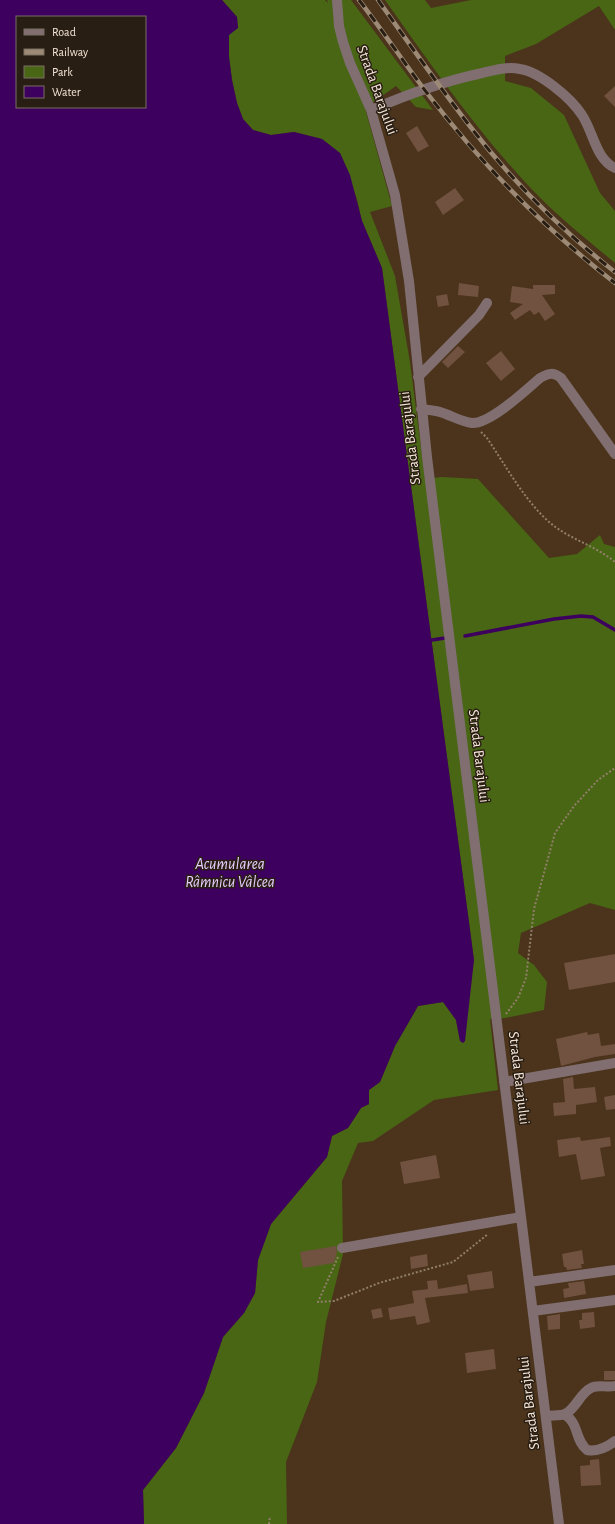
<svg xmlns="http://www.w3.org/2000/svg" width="615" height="1524" font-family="'Alegreya Sans',sans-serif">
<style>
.green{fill:#486614}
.water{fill:#3d005e;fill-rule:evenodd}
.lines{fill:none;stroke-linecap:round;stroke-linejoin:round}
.stream{stroke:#3d005e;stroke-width:3.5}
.building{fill:#715140}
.path{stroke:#927f6a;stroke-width:2;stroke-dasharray:2 2;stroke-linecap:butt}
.minor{stroke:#806e71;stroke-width:10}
.rail-casing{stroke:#9d8a76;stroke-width:4.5}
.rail{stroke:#291e13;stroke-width:3;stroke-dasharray:9;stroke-linecap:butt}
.labels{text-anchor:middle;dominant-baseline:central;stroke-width:3;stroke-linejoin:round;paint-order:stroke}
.street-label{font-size:15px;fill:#f5e6d8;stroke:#291e13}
.water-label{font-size:16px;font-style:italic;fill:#e7cefe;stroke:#291e13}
</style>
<rect width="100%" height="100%" fill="#4b341b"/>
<!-- green -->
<path class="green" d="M222,0H325L328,3L327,0H351L433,110L416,107L396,86L365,108L392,206L370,212L395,276L410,362L425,479L442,477L478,479L549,558L577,554L600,535L604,544L615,547V910L590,903L521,933L518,953L534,965L547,982L544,1010L505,1018L490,1019L498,1090L434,1100L373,1141L358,1143L342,1181L343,1254L326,1322L317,1382L286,1462L287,1524H144L143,1490L176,1448L204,1393L223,1337L244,1313L255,1293L258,1260L271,1224L327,1157L332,1136L348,1128L361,1108L369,1104V1090L380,1082L395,1046L418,1006L443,1002L456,1020L460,1041L474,960L382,268L362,221L357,199L340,153L322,139L294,132L271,135L253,130L243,119L237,103L232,80L229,57V34L238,28L237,17Z
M385,0H425L431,8L471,0H615V30L599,6L536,44L505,56V81L531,88L564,115L600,193L615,211V263C584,237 552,212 525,182C473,126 429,62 385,0Z"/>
<!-- water -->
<path class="water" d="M0,0H222L237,17L238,28L229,35V57L232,80L237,103L243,119L253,130L271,135L294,132L322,139L340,153L350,175L362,221L382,268L474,960L465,1041L463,1043L460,1041L456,1020L443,1002L418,1006L395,1046L380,1082L369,1090V1104L361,1108L348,1128L332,1136L327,1157L271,1224L258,1260L255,1293L244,1313L223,1337L204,1393L176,1448L143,1490L144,1524H0ZM17,17H145V107H17Z"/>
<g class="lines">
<!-- stream -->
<path class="stream" d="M465,636L554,619L581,616L593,617L615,630
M432,640L445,638"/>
</g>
<!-- building -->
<path class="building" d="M615,86V107L604,96Z
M417,126L429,146L418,152L406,133Z
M455,188L464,200L443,215L435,202Z
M459,283L479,286L478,297L458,295Z
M533,285H555V294L542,295L555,314L545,321L539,312L534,315L530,310L515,320L510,313L523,304L510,302L512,286L533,289Z
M447,294L449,305L438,307L436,296Z
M458,346L465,352L448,368L442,362Z
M501,351L515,369L501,381L486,363Z
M615,954V982L569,990L564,963Z
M587,1032L588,1035L599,1033L601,1046L615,1044V1054L595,1057L561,1066L556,1039Z
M573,1077L574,1089L595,1087L597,1102L576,1105V1114L554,1116L553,1103L565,1102L563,1079Z
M615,1095V1109L606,1110L604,1097Z
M580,1137L581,1141L610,1137L611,1146L600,1148L605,1176L581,1180L576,1154L559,1157L557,1140Z
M436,1155L440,1178L404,1184L400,1162Z
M336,1246L337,1252L334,1263L303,1268L300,1252Z
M582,1250L584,1264H581L582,1268L567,1270L566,1267H564L562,1254Z
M427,1254L428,1266L411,1269L410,1257Z
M492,1271L494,1288L470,1291L467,1275Z
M437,1280L438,1289L467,1284L468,1293L425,1298L430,1322L417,1325L415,1316L390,1320L388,1308L414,1303L412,1291L428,1289L427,1281Z
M584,1281L586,1294L564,1298L563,1289L569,1288L568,1283Z
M381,1308L383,1317L373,1319L371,1310Z
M594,1312L595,1327L580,1329L579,1320H582V1313Z
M560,1314V1329L548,1330L547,1316Z
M494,1349L496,1369L467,1373L465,1353Z
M604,1371H615V1380H604Z
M599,1459L601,1485L581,1486L580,1466L590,1465V1460Z"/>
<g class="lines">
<!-- path -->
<path class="path" d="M481,432L487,438C506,466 527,505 554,526C573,540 597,547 615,562
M506,1014L518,998L526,978L534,909L555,833L574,806L598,780L615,768
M338,1257L318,1302L334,1301L379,1283L453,1262L488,1234
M269,1524L270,1516"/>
<!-- minor -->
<path class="minor" d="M337,0L339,26L343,42L350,63L371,110L395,195L409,281L427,457L559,1524
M371,110C406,95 441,82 478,74C491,71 506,66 520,69C540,72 571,98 582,115C593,131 596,160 615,168
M418,377L479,315L487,303
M421,409C428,410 436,410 443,413C452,416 462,422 472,423C490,424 526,390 540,378C549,373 553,372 561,378L615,454
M504,1082L615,1063
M342,1248L521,1217
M529,1282L615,1270
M533,1311L615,1300
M564,1414C580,1424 574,1439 587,1450C597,1452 607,1447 615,1441
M546,1416C552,1415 559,1416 565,1414C576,1409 580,1393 591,1388C598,1384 607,1388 615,1386"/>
<!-- rail casing -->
<g class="rail-casing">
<path id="rail" d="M359,0C383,31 404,63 427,93C482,165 544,228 615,283
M378,0C408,42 438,85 469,125C511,180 561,230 615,272"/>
</g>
<!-- rail -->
<use href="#rail" class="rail"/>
</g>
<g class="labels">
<!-- street labels -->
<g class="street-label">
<text transform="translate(377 90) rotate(70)">Strada Barajului</text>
<text transform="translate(410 438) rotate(-97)">Strada Barajului</text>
<text transform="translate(479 756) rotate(83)">Strada Barajului</text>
<text transform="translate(519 1078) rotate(83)">Strada Barajului</text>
<text transform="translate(529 1403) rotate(-97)">Strada Barajului</text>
</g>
<!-- water labels -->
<g class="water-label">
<text x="230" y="864">Acumularea<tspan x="230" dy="18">Râmnicu Vâlcea</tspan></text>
</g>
</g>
<!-- legend -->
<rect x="16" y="16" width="130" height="92" fill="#291e13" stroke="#7b6e62"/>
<rect x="24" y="29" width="20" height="6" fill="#806e71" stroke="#7b6e62"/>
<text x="52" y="36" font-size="12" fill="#f5e6d8">Road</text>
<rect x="24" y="49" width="20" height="6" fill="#9d8a76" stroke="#7b6e62"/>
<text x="52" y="56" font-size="12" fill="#f5e6d8">Railway</text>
<rect x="24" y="66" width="20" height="12" fill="#486614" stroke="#7b6e62"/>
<text x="52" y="76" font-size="12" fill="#f5e6d8">Park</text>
<rect x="24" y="86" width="20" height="12" fill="#3d005e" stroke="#7b6e62"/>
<text x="52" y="96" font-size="12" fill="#f5e6d8">Water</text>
</svg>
